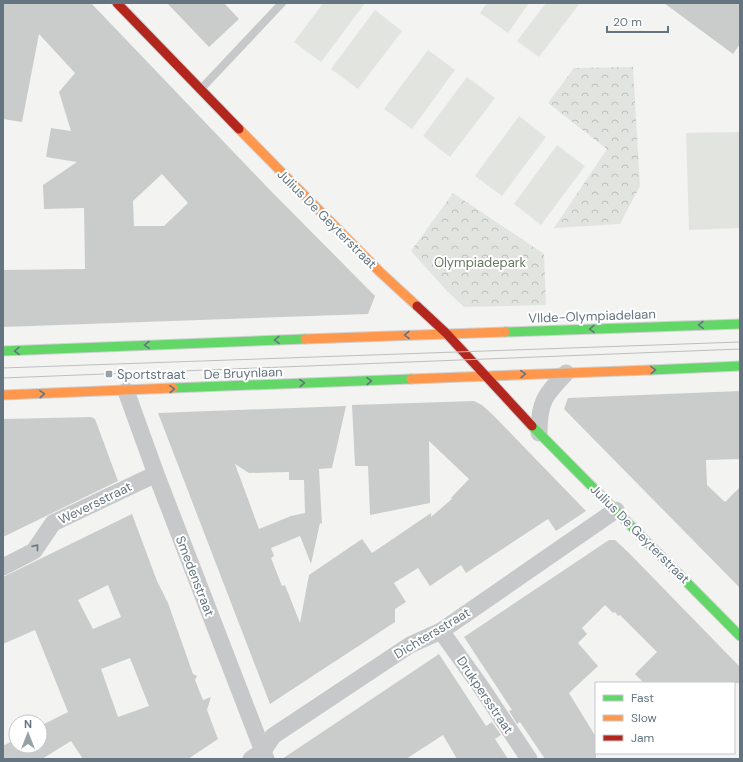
<svg xmlns="http://www.w3.org/2000/svg" width="743" height="762" font-family="'DM Sans',sans-serif">
<style>
.forest{fill:url(#forest-crowns)}
.pitch{fill:#e2e5df}
.building{fill:#cacccc;fill-rule:evenodd}
.lines{fill:none;stroke-linecap:round;stroke-linejoin:round}
.fast-casing{stroke:#cfd0d1;stroke-width:11}
.slow-casing{stroke:#cfd0d1;stroke-width:11}
.jam-casing{stroke:#cfd0d1;stroke-width:11}
.lane{stroke:#c7c8c9;stroke-width:8}
.street{stroke:#c7c8c9;stroke-width:17}
.fast{stroke:#63d668;stroke-width:9}
.slow{stroke:#ff974d;stroke-width:9}
.jam{stroke:#b3261e;stroke-width:9}
.tram{stroke:#bdbfc0;stroke-width:1}
.oneway{stroke:#647581}
.oneway2{stroke:#697985}
.poi-dot{fill:#96a1a8;stroke:#fff;stroke-width:1.5}
.labels{text-anchor:middle;dominant-baseline:central;stroke-width:4;stroke-linejoin:round;paint-order:stroke}
.street-label{font-size:13px;fill:#647581;stroke:#fff}
.park-label{font-size:13px;fill:#687962;stroke:#fff}
.poi-label{font-size:13px;fill:#647581;stroke:#fff;text-anchor:start}
</style>
<defs>
<pattern id="forest-crowns" width="20" height="18" patternUnits="userSpaceOnUse"><rect width="20" height="18" fill="#e2e5df"/><path d="M2 6a3 3 0 1 1 6 0M12 15a3 3 0 1 1 6 0" fill="none" stroke="#bbbeba"/></pattern>
</defs>
<rect width="100%" height="100%" fill="#f3f3f1"/>
<!-- forest -->
<path class="forest" d="M633,67L640,186L620,224L554,228L607,149L548,103L574,68Z
M453,193L544,254L546,305L464,307L446,290L411,251Z"/>
<!-- pitch -->
<path class="pitch" d="M323,3H365L321,62L294,42Z
M487,3H529L508,33L480,13Z
M546,3H580L539,57L517,41Z
M375,10L402,31L358,89L331,69Z
M428,50L455,70L412,129L384,109Z
M467,77L495,98L450,157L423,136Z
M519,116L546,137L502,196L475,176Z
M740,132V228L689,230L686,133Z
M557,145L585,166L541,225L514,204Z"/>
<!-- building -->
<path class="building" d="M3,3H91L268,188L375,296L368,314L3,327V270L85,269L84,208L44,209L43,185L77,162L46,157L51,128L71,131L59,92L75,73L39,34L22,122L3,119ZM162,174L188,203L164,226H134L133,201Z
M167,3H224L239,19L209,47Z
M664,3H740V44L733,54Z
M740,391V459L706,460L707,485L725,502L740,487V588L564,409L568,398Z
M474,401L482,405L492,414L586,511L556,531L548,519L466,573L461,565L430,586L418,568L394,583L406,602L395,609V622L270,704L158,413L346,406L332,468L319,469L322,524L320,523L311,564L300,536L271,548L274,556L271,558L282,586L285,585L300,623L309,575L362,539L372,553L431,513V517L453,498L450,499L469,479L429,441L430,503L370,515L368,466H355L352,405ZM235,464L249,473L289,472V480H304L305,513L291,516L259,529Z
M91,417L95,419L118,481L3,537V419Z
M132,514L157,581L168,603L193,674L197,676L195,680L203,700L211,697L207,710L218,739L188,759H83L71,741L42,759H3V746L16,739V746H40V726L68,712L35,630L3,644V577ZM108,585L121,617L93,629L78,600ZM130,658L149,706L118,717L101,669Z
M609,540H615L629,553L740,667V683H644L635,674L657,652L620,615L618,616L615,612L613,613L605,605L582,628L587,634L578,643L598,666L569,693L596,737V759H545L520,722L517,724L509,711L512,710L464,637Z
M439,654L486,726L492,722L501,735L495,739L508,759H457L443,735L406,759H282Z"/>
<g class="lines">
<!-- fast casing -->
<g class="fast-casing">
<path id="fast" d="M505,332L740,324
M3,351L305,339
M650,370L740,366
M173,388L411,379
M532,426L740,636"/>
</g>
<!-- slow casing -->
<g class="slow-casing">
<path id="slow" d="M239,129L380,272L417,306
M305,339L505,332
M411,379L650,370
M3,395L173,388"/>
</g>
<!-- jam casing -->
<g class="jam-casing">
<path id="jam" d="M117,3L239,129
M417,306L446,333L532,426"/>
</g>
<!-- lane -->
<path class="lane" d="M200,90L282,3"/>
<!-- street -->
<path class="street" d="M126,391L156,474L266,759
M539,433C539,401 545,395 566,373
M3,567L34,551L53,523L156,474
M441,631L481,687L529,759
M251,759L263,751L273,736L410,645L441,631L616,510"/>
<!-- fast -->
<use href="#fast" class="fast"/>
<!-- slow -->
<use href="#slow" class="slow"/>
<!-- jam -->
<use href="#jam" class="jam"/>
<!-- tram -->
<path class="tram" d="M3,368L740,342
M3,378L740,349"/>
</g>
<!-- one-way arrows -->
<defs><path id="oneway-chevron" d="M-2-3.5L2.5 0L-2 3.5" fill="none" stroke-width="1.6" stroke-linecap="round" stroke-linejoin="round"/></defs>
<g class="oneway">
<use href="#oneway-chevron" transform="translate(701 325) rotate(178)"/>
<use href="#oneway-chevron" transform="translate(592 329) rotate(179)"/>
<use href="#oneway-chevron" transform="translate(407 335) rotate(178)"/>
<use href="#oneway-chevron" transform="translate(277 340) rotate(178)"/>
<use href="#oneway-chevron" transform="translate(147 345) rotate(178)"/>
<use href="#oneway-chevron" transform="translate(17 351) rotate(178)"/>
<use href="#oneway-chevron" transform="translate(653 370) rotate(-2)"/>
<use href="#oneway-chevron" transform="translate(523 374) rotate(-2)"/>
<use href="#oneway-chevron" transform="translate(369 381) rotate(-2)"/>
<use href="#oneway-chevron" transform="translate(302 383) rotate(-2)"/>
<use href="#oneway-chevron" transform="translate(172 389) rotate(-2)"/>
<use href="#oneway-chevron" transform="translate(42 394) rotate(-2)"/>
</g>
<use class="oneway2" href="#oneway-chevron" transform="translate(36 547) rotate(-51)"/>
<!-- markers -->
<rect class="poi-dot" x="105" y="370" width="8" height="8" rx="2"/>
<g class="labels">
<!-- street labels -->
<g class="street-label">
<text transform="translate(327 219) rotate(45)">Julius De Geyterstraat</text>
<text transform="translate(592 316) rotate(-2)">VIIde-Olympiadelaan</text>
<text transform="translate(243 373) rotate(-2)">De Bruynlaan</text>
<text transform="translate(95 503) rotate(-26)">Weversstraat</text>
<text transform="translate(640 534) rotate(45)">Julius De Geyterstraat</text>
<text transform="translate(195 576) rotate(69)">Smedenstraat</text>
<text transform="translate(432 633) rotate(-31)">Dichtersstraat</text>
<text transform="translate(485 695) rotate(56)">Drukpersstraat</text>
</g>
<!-- park labels -->
<g class="park-label">
<text x="480" y="262">Olympiadepark</text>
</g>
<!-- poi labels -->
<g class="poi-label">
<text x="117" y="374">Sportstraat</text>
</g>
</g>
<!-- border -->
<rect width="743" height="762" fill="none" stroke="#647581" stroke-width="8"/>
<!-- legend -->
<rect x="595" y="682" width="140" height="72" fill="#ffffff" stroke="#c1c8cd"/>
<rect x="603" y="695" width="20" height="6" fill="#63d668" stroke="#c1c8cd"/>
<text x="631" y="702" font-size="12" fill="#647581">Fast</text>
<rect x="603" y="715" width="20" height="6" fill="#ff974d" stroke="#c1c8cd"/>
<text x="631" y="722" font-size="12" fill="#647581">Slow</text>
<rect x="603" y="735" width="20" height="6" fill="#b3261e" stroke="#c1c8cd"/>
<text x="631" y="742" font-size="12" fill="#647581">Jam</text>
<!-- north arrow -->
<g transform="translate(28 734)"><circle r="19" fill="#ffffff" stroke="#c1c8cd"/>
<path d="M0-3L7 15L0 10L-7 15Z" fill="#96a1a8"/>
<text y="-6" font-size="11" font-weight="bold" text-anchor="middle" fill="#647581">N</text>
</g>
<!-- scale -->
<path d="M607 26v6h61v-6" fill="none" stroke="#647581" stroke-width="2"/>
<text x="613" y="26" font-size="12" fill="#647581" stroke="#ffffff" stroke-width="3" paint-order="stroke">20 m</text>
</svg>
